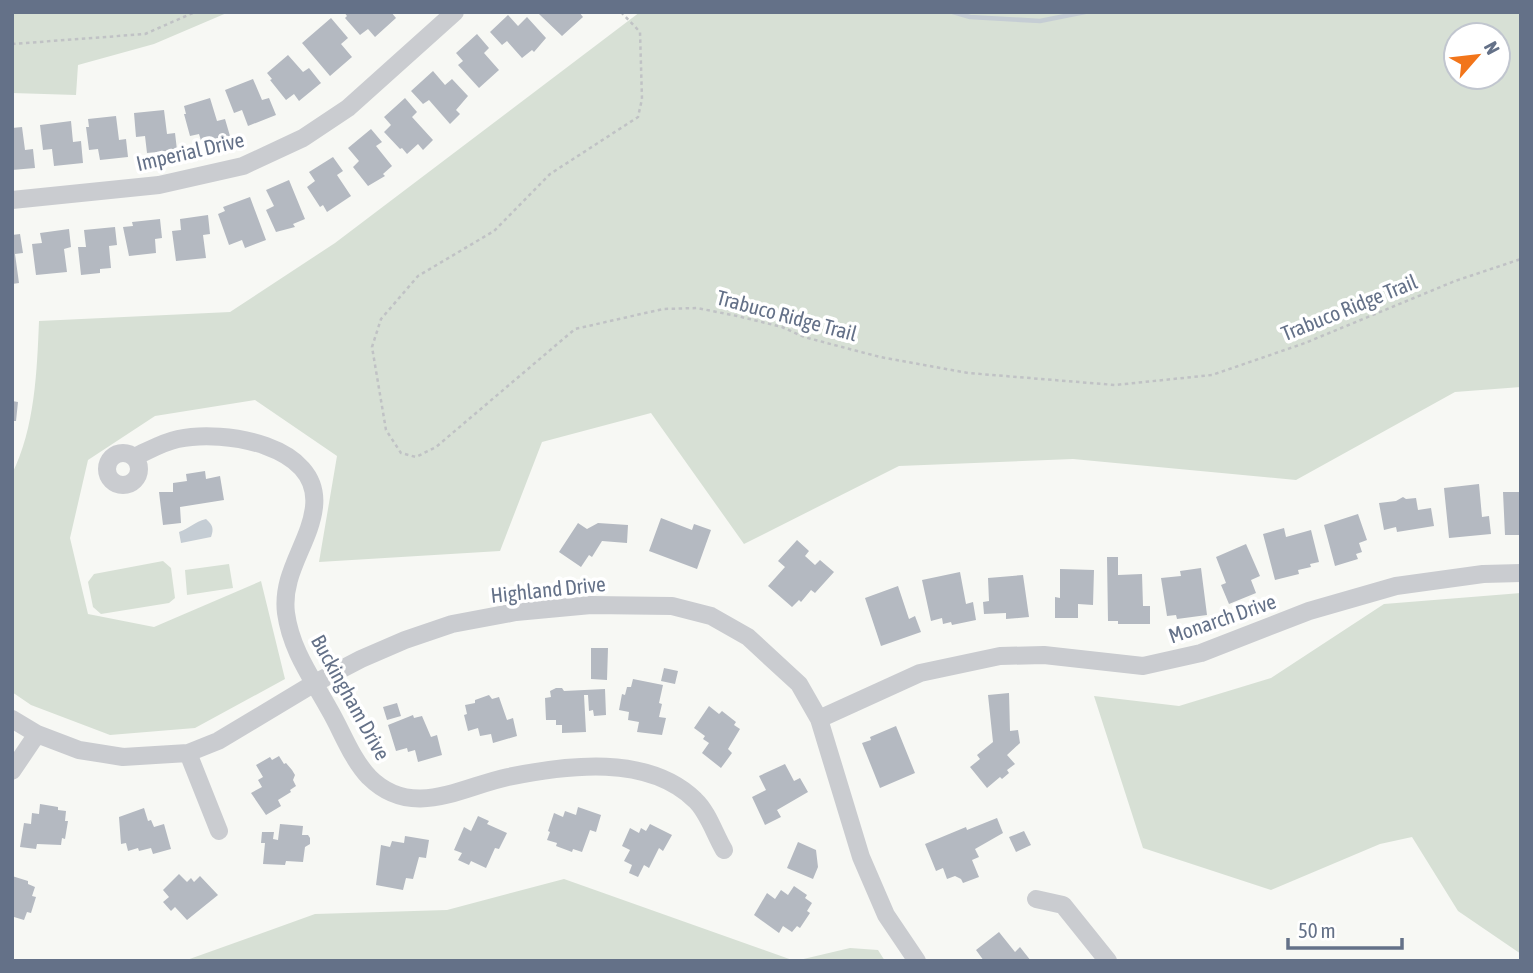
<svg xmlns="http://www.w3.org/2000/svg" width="1533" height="973" font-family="'Asap Condensed',sans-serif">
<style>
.green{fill:#d7e0d5;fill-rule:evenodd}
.water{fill:#c5cdd4}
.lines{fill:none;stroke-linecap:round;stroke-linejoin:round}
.stream{stroke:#c5cdd4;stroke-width:4.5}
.building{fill:#b4b9c1}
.path{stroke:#c0c2c5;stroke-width:2.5;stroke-dasharray:3.5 3.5;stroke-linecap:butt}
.minor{stroke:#caccd0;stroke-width:18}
.labels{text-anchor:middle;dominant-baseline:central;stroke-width:7;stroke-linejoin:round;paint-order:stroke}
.street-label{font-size:21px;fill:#647188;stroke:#fff}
</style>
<rect width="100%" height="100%" fill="#f7f8f4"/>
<!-- green -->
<path class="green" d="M12,12H229L154,44L78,65L76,95L12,93Z
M640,12H1521V387L1455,392L1296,480L1073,459L899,466L744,544L651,413L542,442L500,551L319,562L337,456L255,400L155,416L88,460L70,538L88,614L154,627L261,581L285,679L195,728L110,735L31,705L12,692V474C35,428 37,371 39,321L230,312L335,243ZM1498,35V77H1456V35Z
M163,561L171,568L175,598L169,603L101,614L93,607L88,582L94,574Z
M229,564L233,588L187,595L185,570Z
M1521,593V954L1458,911L1412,837L1380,844L1271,890L1143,848L1094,696L1179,706L1271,678L1384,604Z
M564,879L795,961L850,948L878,950L885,961H184L315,914L447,910Z"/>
<!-- water -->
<path class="water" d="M206,519C213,525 214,529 211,537L181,543L179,532C190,528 194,522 206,519Z"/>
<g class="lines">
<!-- stream -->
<path class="stream" d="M953,12L970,17L1040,21L1085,12"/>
</g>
<!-- building -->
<path class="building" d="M344,12H391L396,18L375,37L368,29L360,35L345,18L347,16Z
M541,12H579L583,17L562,36L539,14Z
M508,15L518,26L527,17L546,38L534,52L532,50L522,58L507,41L502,45L490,32Z
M331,18L348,38L341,44L352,57L330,76L302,43Z
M477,34L489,48L484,53L499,70L479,88L458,65L463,61L456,53Z
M288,55L303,72L309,68L321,83L299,101L294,94L286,100L270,80L272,79L267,73Z
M433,71L445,85L452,79L468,96L456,110L460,114L450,124L429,100L423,104L411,91Z
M253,79L262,100L269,98L276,115L248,126L242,110L234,113L225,90Z
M210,98L217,121L225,119L230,136L202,144L199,134L190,136L184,114H186L184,106Z
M405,98L417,112L412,117L433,140L423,150L418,144L407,154L402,148L400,149L384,132L391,125L384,117Z
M164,110L167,134L175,133L177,150L147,153L145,136L136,137L134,113Z
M116,116L119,140L126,139L128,157L100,160L98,149L89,150L86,127H89L88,119Z
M71,121L73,142L81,141L83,163L54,166L52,149L43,150L40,125Z
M22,127L25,150L33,149L35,168L12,170V128Z
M371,129L382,142L376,146L392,166L383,174L385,176L368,186L353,167L359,161L348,148Z
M333,157L343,171L337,175L351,196L327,212L323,205L320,207L307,187L315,181L309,172Z
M289,180L305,219L293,224L295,227L276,232L266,210L274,206L266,190Z
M250,197L266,240L245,248L242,240L229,245L218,214L225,211L223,207Z
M208,215L210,234L203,235L206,258L176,261L172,231L181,230L180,219Z
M160,219L162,238L155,239L156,253L129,256L123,227L133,226L132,222Z
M115,227L117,245L109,246L111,268L100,269V273L81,275L78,247H86L84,230Z
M69,229L71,247L64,249L67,272L36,275L32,244L42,243L40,233Z
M20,234L23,253L15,254L19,283L12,284V235Z
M12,401L18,402L16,421H12Z
M205,471L206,479L220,476L224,500L180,507L181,523L163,525L159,492H173V483L187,481L186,474Z
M1479,484L1482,517L1489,516L1491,534L1449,538L1444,488Z
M1503,492H1521V535H1505Z
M1403,497L1406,499L1416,498L1418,510L1431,508L1434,526L1397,532L1396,527L1384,530L1379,503L1396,501Z
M1358,514L1367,540L1359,543L1362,552L1356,554L1358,559L1335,566L1324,525Z
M661,518L692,530L694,524L711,530L697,569L649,551Z
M578,523L587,529L598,523L628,525L627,543L602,541L592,557L589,555L581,567L559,552Z
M1284,528L1286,537L1311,530L1319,562L1310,564L1311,567L1298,570L1299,574L1275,580L1263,534Z
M797,540L809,551L805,556L815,565L820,560L834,572L815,593L811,590L801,602L799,600L792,607L768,586L785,567L778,561Z
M1246,544L1260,576L1251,580L1256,593L1229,604L1221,585L1226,583L1216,557Z
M1107,557H1118V575L1142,574L1143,606H1150V624H1118V621H1108Z
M1201,568L1207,615L1177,619L1176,615L1167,616L1161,578L1181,576L1180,571Z
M1060,569L1094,570L1093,605L1078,604V618H1055V597L1060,598Z
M960,572L966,604L973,602L976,620L952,625L951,622L943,624L942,618L931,621L922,580Z
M1023,575L1029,617L1006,619V613L984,614L983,602L989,601L988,578Z
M898,586L909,619L915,616L921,632L881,646L865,598Z
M591,648H608L607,680L591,679Z
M664,668L678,671L675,684L661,681Z
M633,679L663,685L659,703L662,704L659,717L666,718L662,735L637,732L639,722L628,720L629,712L619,710L622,694L625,695L627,687H631Z
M556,688H562L564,691L605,689L606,715L594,716L593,710L589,711L588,695H584L586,732L562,733V725H556V720H546L545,698L551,697L550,691Z
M1009,693L1010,731L1018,730L1020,743L1007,755L1015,764L1007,770L1009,773L1002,779L1000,777L987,788L970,767L980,759L977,755L993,742L988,695Z
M489,695L492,699L499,697L507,720L513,718L517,736L493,743L491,734L480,736L478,728L468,731L464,715L467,714L465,705L475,703V700Z
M397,703L401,716L387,720L383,707Z
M709,706L719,714L722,711L736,722L734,725L740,729L728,749L732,753L721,768L702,753L709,743L703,739L705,736L694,728Z
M413,715L414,718L422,716L431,737L437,735L442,755L418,762L415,750L408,752L407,748L396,751L388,725Z
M896,726L915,773L880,788L862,743L871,740L870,737Z
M279,756L284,764L286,763L292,770L295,775L293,780L296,786L290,790L291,792L278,800L281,806L266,815L251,793L262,787L258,780L263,777L256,765L270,757L272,760Z
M785,764L794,781L800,778L808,792L777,810L781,817L765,825L752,797L766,790L759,776Z
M40,804L58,807V810L66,811L65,821H68L65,839L62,838L61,845L37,844L36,849L20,847L24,823L31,824L32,813L39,814Z
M578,807L601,815L596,832L590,830L582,852L573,849L572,852L556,846L557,843L547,840L550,832L548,831L554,813L563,817L565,811L576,815Z
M144,808L148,821L151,820L154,827L164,824L171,849L153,854L151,848L139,851L138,848L128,851L126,843L121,844L119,817Z
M478,816L489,821L487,824L507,833L499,849L495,848L486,868L471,861L469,865L458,860L462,853L454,850L464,827L471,831Z
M997,818L1003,833L975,849L979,857L972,860L979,877L963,883L961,879L955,876L947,879L943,868L936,871L925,844L966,827L967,830Z
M280,824L303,826L302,835H308L310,838V844L305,847L303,862L286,861L285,865L263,864L265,843H261L262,832H274L273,839L278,840Z
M650,824L672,835L663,851L659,848L649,868L644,865L638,877L629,873L632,865L624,861L630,850L622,846L630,828L639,833L641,828L646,831Z
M1024,831L1031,845L1016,852L1009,837Z
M405,836L429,840L426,858L419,857L413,879L406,878L403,890L376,885L381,845L390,847L392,841L404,843Z
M798,842L816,850L818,867L813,879L787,868Z
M179,874L187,882L191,878L194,882L200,876L218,895L187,920L175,907L171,911L163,902L169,897L163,890Z
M12,876L28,881V884L35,887L32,896L36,897L31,913L27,912L24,920L14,917L12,922Z
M794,886L807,895L805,898L812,903L807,911L810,913L800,928L797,926L792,932L783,926L779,933L754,915L767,893L775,899L781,890L788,895Z
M999,932L1015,952L1020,947L1031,961H984L976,950Z"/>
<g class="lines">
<!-- path -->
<path class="path" d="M621,12L640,32L642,99L638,117L550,174L494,231L418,276L381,319L372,347L386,430L401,453L416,457L436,447L575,329L663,309L697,308L737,316L782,327L804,337L880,357L968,373L1115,385L1212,375L1305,343L1455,281L1521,259
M12,44L145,34L195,12"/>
<!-- minor -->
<path class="minor" d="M12,200L159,185L243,166L303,138L348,108L455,12
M107 469a16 16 0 1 1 32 0a16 16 0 1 1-32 0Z
M134,457C148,451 163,442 178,439C224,429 321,445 314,507C310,543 281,573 286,613C291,650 312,678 329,709C342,731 351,758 369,777C412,820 461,787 508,777C567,765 648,754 695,800C708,812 715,835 724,850
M12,719L37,734L79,750L123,757L188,753L218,741L313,684L361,659L405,640L452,624L516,612L591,605L672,606L711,616L748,637L799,684L819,719L861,857L886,915L917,961
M819,719L920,673L1000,656L1044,655L1143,666L1201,653L1309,611L1396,586L1483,574L1521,573
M188,753L219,831
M12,771L37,734
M1036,899L1063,905L1108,961"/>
</g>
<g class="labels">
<!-- street labels -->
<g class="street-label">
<text transform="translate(190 151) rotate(-13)">Imperial Drive</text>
<text transform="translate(1349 307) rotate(-22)">Trabuco Ridge Trail</text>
<text transform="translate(787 315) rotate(15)">Trabuco Ridge Trail</text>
<text transform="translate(548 589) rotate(-6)">Highland Drive</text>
<text transform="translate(1222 618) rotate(-19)">Monarch Drive</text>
<text transform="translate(351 697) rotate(61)">Buckingham Drive</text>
</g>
</g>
<!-- border -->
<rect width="1533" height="973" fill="none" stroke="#647188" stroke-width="28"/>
<!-- north arrow -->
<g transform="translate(1477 56) rotate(62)"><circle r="33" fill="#ffffff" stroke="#c1c6cf" stroke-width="2"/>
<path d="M0-5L12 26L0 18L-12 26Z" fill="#f2751a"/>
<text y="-10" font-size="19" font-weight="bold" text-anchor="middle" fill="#647188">N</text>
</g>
<!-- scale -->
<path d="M1288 938v10h114v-10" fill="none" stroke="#647188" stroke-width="3.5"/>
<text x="1298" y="938" font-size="21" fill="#647188" stroke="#ffffff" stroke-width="5" paint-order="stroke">50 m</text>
</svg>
